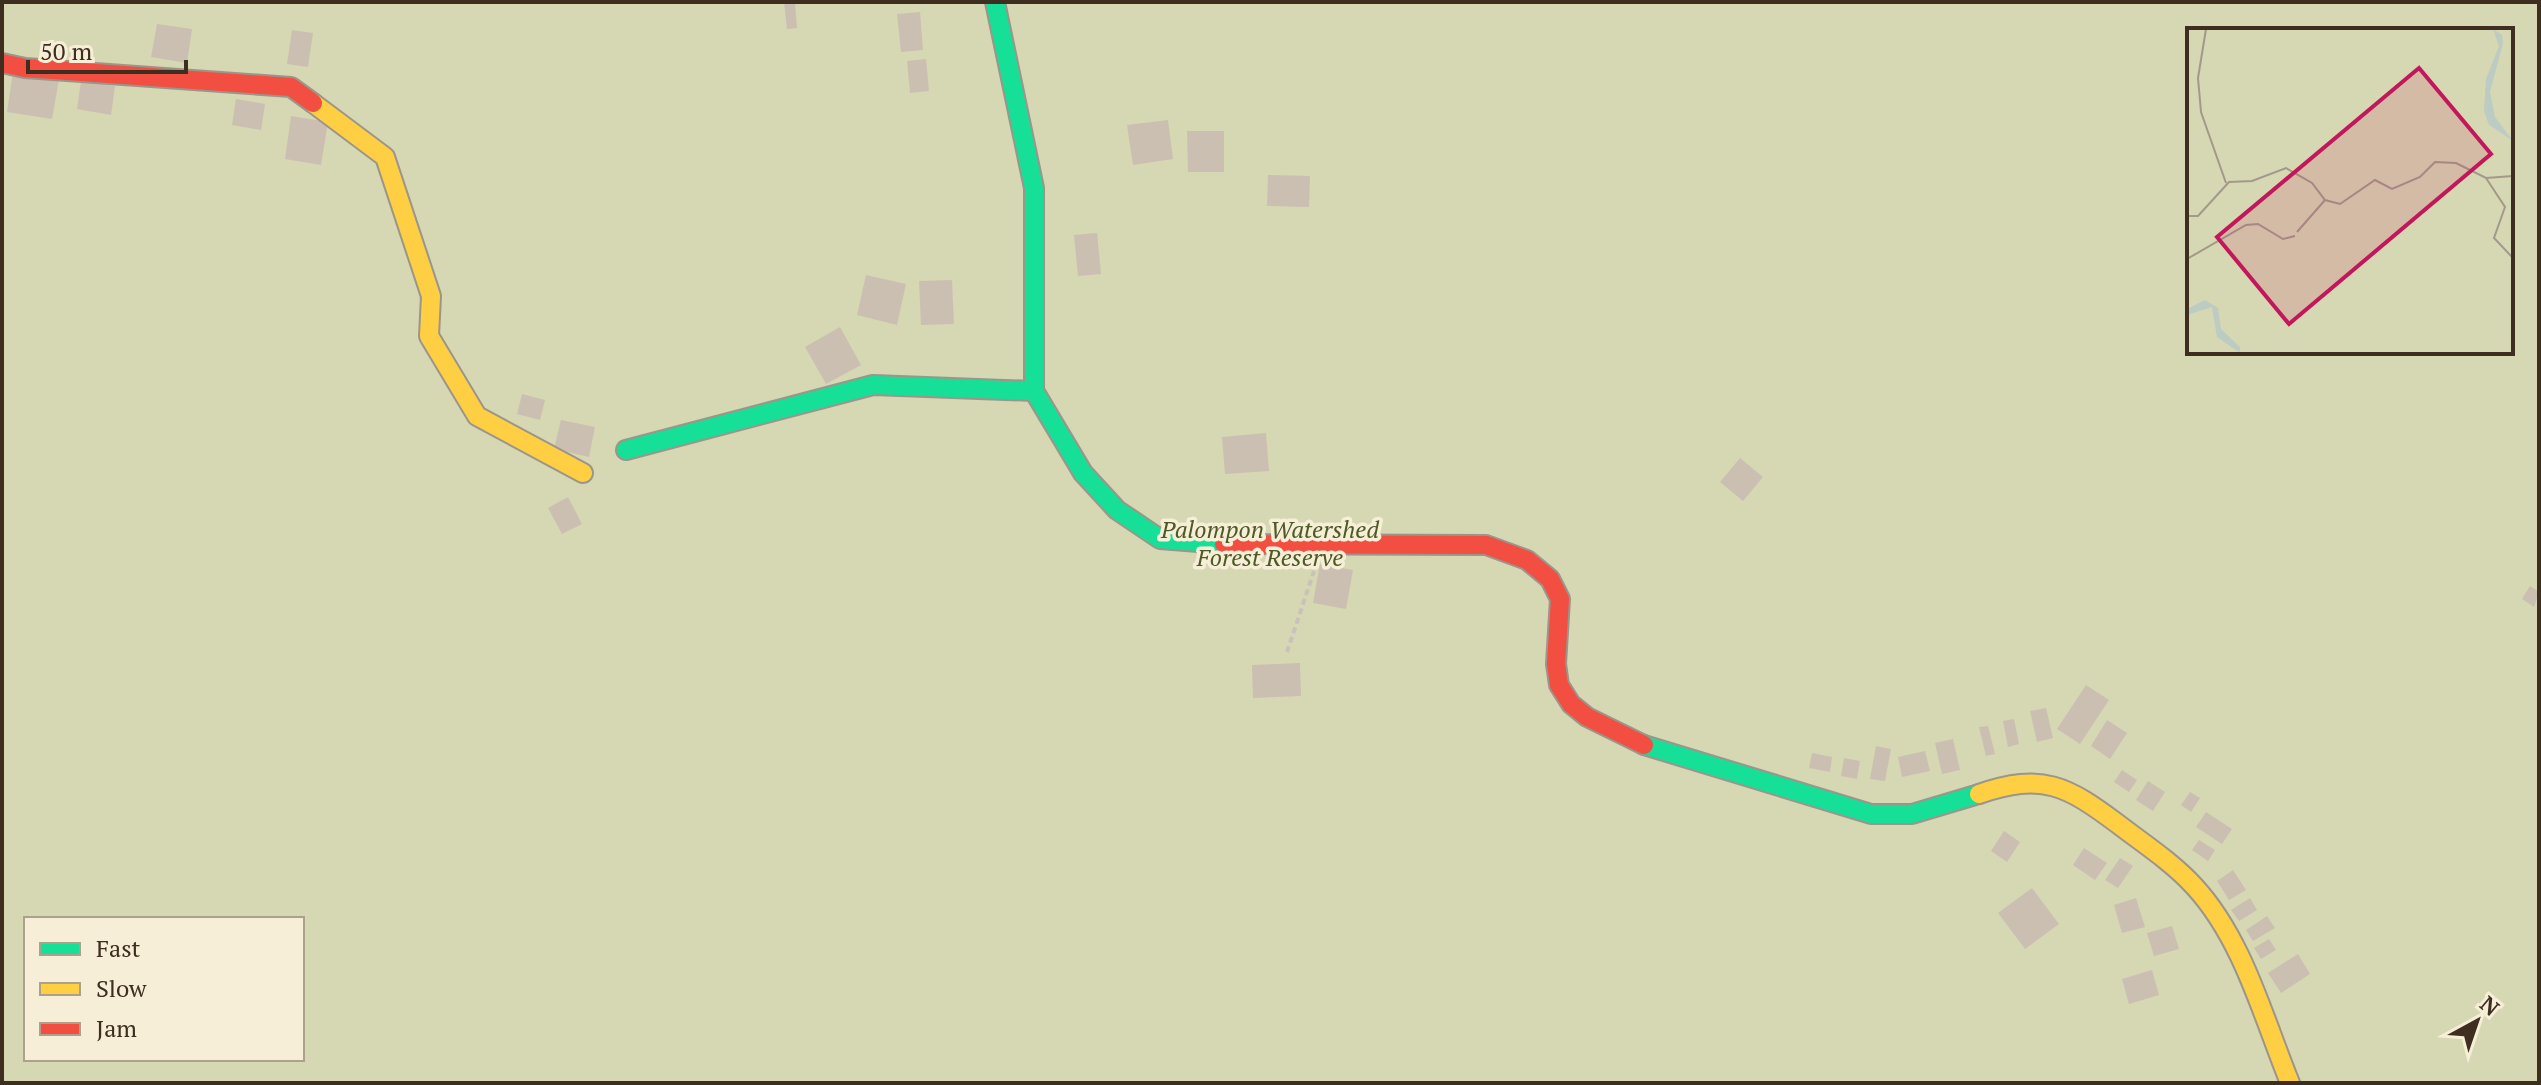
<svg xmlns="http://www.w3.org/2000/svg" width="2541" height="1085" font-family="'PT Serif',serif">
<style>
.green{fill:#d6d7b3;fill-rule:evenodd}
.building{fill:#cbbfb2}
.lines{fill:none;stroke-linecap:round;stroke-linejoin:round}
.fast-casing{stroke:#9c958a;stroke-width:22}
.slow-casing{stroke:#9c958a;stroke-width:22}
.jam-casing{stroke:#9c958a;stroke-width:22}
.path{stroke:#c8c2b9;stroke-width:4;stroke-dasharray:6 4;stroke-linecap:butt}
.fast{stroke:#16e098;stroke-width:18}
.slow{stroke:#ffcf43;stroke-width:18}
.jam{stroke:#f24e42;stroke-width:18}
.labels{text-anchor:middle;dominant-baseline:central;stroke-width:7;stroke-linejoin:round;paint-order:stroke}
.park-label{font-size:24px;font-style:italic;fill:#4d5a26;stroke:#f7eed8}
.inset-road{fill:none;stroke:#a3998a;stroke-width:2}
.view{fill:#c2185b;fill-opacity:0.15;stroke:#c2185b;stroke-width:4}
.inset-edge{fill:none;stroke:#3d2e20;stroke-width:4}
</style>
<rect width="100%" height="100%" fill="#e7e0d1"/>
<!-- green -->
<path class="green" d="M2,2H2539V1083H2ZM2189,30H2511V352H2189ZM26,919H302V1059H26Z"/>
<!-- building -->
<path class="building" d="M784,2H795L797,28L787,29Z
M920,12L923,50L901,52L897,14Z
M157,24L192,29L187,63L151,57Z
M292,30L313,33L308,67L287,64Z
M926,59L929,91L910,93L907,61Z
M13,72L59,79L52,119L7,112Z
M81,81L115,86L111,115L77,109Z
M236,99L265,104L261,130L232,125Z
M291,116L328,122L321,165L285,159Z
M1168,120L1173,159L1133,165L1127,125Z
M1187,131H1224V172H1188Z
M1268,175L1310,176L1309,207L1267,206Z
M1097,233L1101,274L1078,276L1074,235Z
M866,275L906,284L897,325L857,315Z
M952,280L954,324L921,325L919,281Z
M840,327L861,365L826,384L805,347Z
M522,394L545,400L540,420L517,414Z
M561,420L595,427L589,457L554,449Z
M1266,433L1269,471L1225,474L1222,437Z
M1740,458L1763,477L1743,501L1720,482Z
M568,497L582,524L562,534L548,508Z
M1320,564L1353,570L1346,609L1313,603Z
M2530,586L2539,592L2534,607L2522,599Z
M1300,663L1301,696L1253,698L1252,665Z
M2086,685L2109,700L2080,744L2057,729Z
M2046,708L2053,738L2037,742L2030,711Z
M2014,719L2019,744L2008,747L2003,721Z
M2107,720L2127,733L2110,759L2091,746Z
M1988,726L1995,754L1986,756L1979,727Z
M1953,739L1960,770L1942,774L1935,743Z
M1876,746L1891,749L1885,781L1870,779Z
M1925,751L1930,771L1902,777L1898,757Z
M1812,753L1832,757L1830,772L1809,768Z
M1844,758L1860,761L1857,779L1841,776Z
M2122,770L2137,780L2129,792L2114,782Z
M2148,781L2165,792L2153,811L2136,800Z
M2190,792L2200,798L2191,812L2181,805Z
M2206,812L2232,829L2222,844L2196,827Z
M2004,831L2020,842L2007,862L1991,851Z
M2199,840L2215,850L2208,861L2192,850Z
M2084,848L2107,863L2095,880L2073,865Z
M2120,858L2133,866L2118,888L2105,880Z
M2233,870L2246,890L2229,900L2217,881Z
M2032,888L2059,924L2025,949L1998,913Z
M2136,898L2145,927L2122,933L2114,905Z
M2250,898L2257,910L2239,921L2231,910Z
M2267,916L2275,928L2253,941L2246,930Z
M2172,926L2179,949L2154,956L2147,933Z
M2269,939L2276,950L2261,959L2254,948Z
M2298,954L2310,974L2281,993L2268,973Z
M2152,970L2159,995L2129,1004L2122,979Z"/>
<g class="lines">
<!-- fast casing -->
<g class="fast-casing">
<path id="fast" d="M995,2L1034,188V391L1083,473L1117,510L1160,539L1224,544
M626,450L873,385L1034,391
M1644,745L1871,814H1912L1979,794"/>
</g>
<!-- slow casing -->
<g class="slow-casing">
<path id="slow" d="M313,103L385,157L431,296L429,336L477,416L583,473
M1979,794C2043,772 2067,786 2118,824C2144,844 2172,862 2194,886C2243,939 2263,1017 2290,1083"/>
</g>
<!-- jam casing -->
<g class="jam-casing">
<path id="jam" d="M2,63L25,68L291,87L313,103
M1224,544L1486,545L1527,560L1550,579L1560,599L1556,664L1559,685L1571,704L1587,717L1644,745"/>
</g>
<!-- path -->
<path class="path" d="M1287,652L1314,571"/>
<!-- fast -->
<use href="#fast" class="fast"/>
<!-- slow -->
<use href="#slow" class="slow"/>
<!-- jam -->
<use href="#jam" class="jam"/>
</g>
<g class="labels">
<!-- park labels -->
<g class="park-label">
<text x="1270" y="529">Palompon Watershed<tspan x="1270" dy="28">Forest Reserve</tspan></text>
</g>
</g>
<!-- overview -->
<g transform="translate(2187 28)">
<rect width="326" height="326" fill="#e7e0d1"/>
<path d="M0,1H326V325H0Z" fill="#d6d7b3"/>
<path d="M306,1L315,7L316,15L303,64L308,89L326,113L302,97L297,83L299,51L312,18ZM18,272L31,280L34,301L53,319V325L30,309L25,279L0,287V281Z" fill="#bcccc2"/>
<path class="inset-road" d="M19,1L11,50L14,84L39,155M299,150L318,179L307,210L326,230M0,188H11L42,154L65,153L99,140L125,155L138,172L153,176L188,152L205,161L233,149L248,134L269,135L299,150L326,148M110,204L138,172M0,231L59,197L71,196L96,211L108,208"/>
<path class="view" d="M232,40L304,126L102,296L30,209Z"/>
<rect width="326" height="326" class="inset-edge"/>
</g>
<!-- border -->
<rect width="2541" height="1085" fill="none" stroke="#3d2e20" stroke-width="8"/>
<!-- legend -->
<rect x="24" y="917" width="280" height="144" fill="#f7eed8" stroke="#ada18e" stroke-width="2"/>
<rect x="40" y="943" width="40" height="12" fill="#16e098" stroke="#ada18e" stroke-width="2"/>
<text x="96" y="957" font-size="24" fill="#3d2e20">Fast</text>
<rect x="40" y="983" width="40" height="12" fill="#ffcf43" stroke="#ada18e" stroke-width="2"/>
<text x="96" y="997" font-size="24" fill="#3d2e20">Slow</text>
<rect x="40" y="1023" width="40" height="12" fill="#f24e42" stroke="#ada18e" stroke-width="2"/>
<text x="96" y="1037" font-size="24" fill="#3d2e20">Jam</text>
<!-- north arrow -->
<g transform="translate(2477 1021) rotate(40)" stroke="#f7eed8" stroke-width="6" paint-order="stroke">
<path d="M0-6L14 30L0 20L-14 30Z" fill="#3d2e20"/>
<text y="-12" font-size="22" font-weight="bold" text-anchor="middle" fill="#3d2e20">N</text>
</g>
<!-- scale -->
<path d="M28 60v12h158v-12" fill="none" stroke="#3d2e20" stroke-width="4"/>
<text x="40" y="60" font-size="24" fill="#3d2e20" stroke="#f7eed8" stroke-width="6" paint-order="stroke">50 m</text>
</svg>
